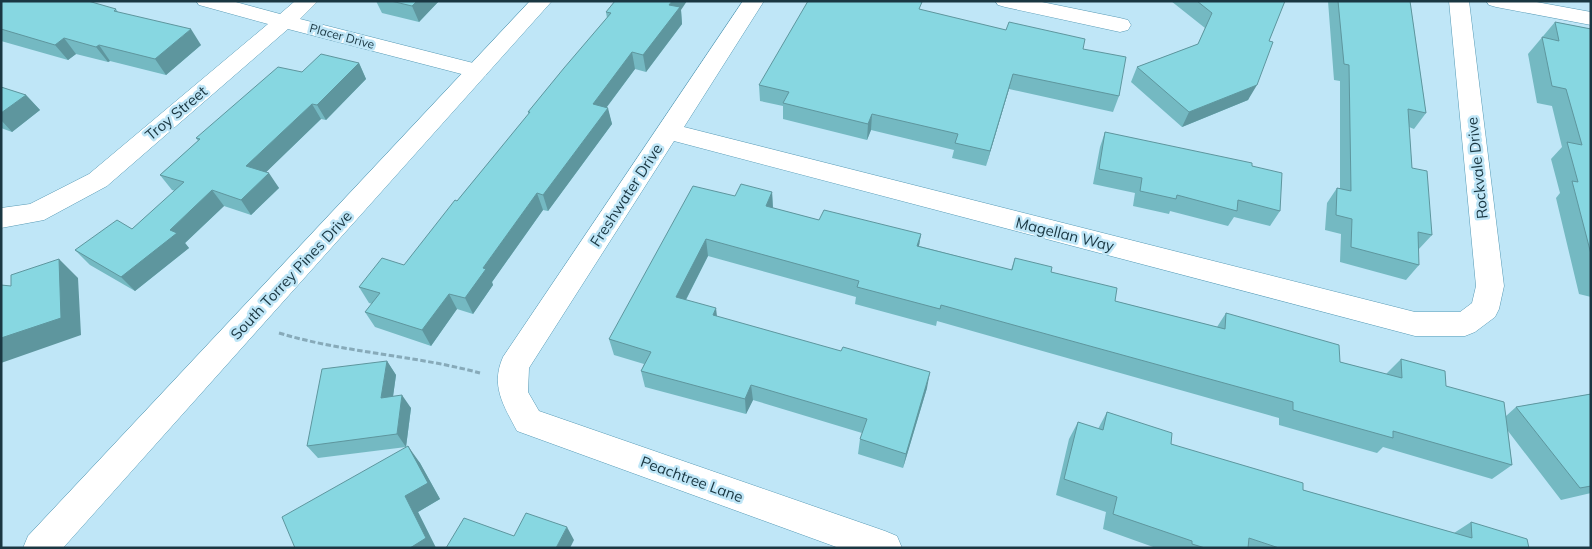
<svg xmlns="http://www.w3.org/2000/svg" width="1592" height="549" font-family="Mulish,sans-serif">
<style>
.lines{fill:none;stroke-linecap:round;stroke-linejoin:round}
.minor-casing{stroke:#579ab5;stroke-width:1}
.secondary-casing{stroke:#579ab5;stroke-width:1}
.path{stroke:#87aab9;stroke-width:3;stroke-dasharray:5.5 2.5;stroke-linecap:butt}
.minor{fill:#fff;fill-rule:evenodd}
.secondary{fill:#fff;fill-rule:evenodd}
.wall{fill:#74b9c2}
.shaded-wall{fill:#5e969e}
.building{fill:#87d7e1;stroke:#5e969e}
.labels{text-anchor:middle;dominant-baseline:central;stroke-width:5;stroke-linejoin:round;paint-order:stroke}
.far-street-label{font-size:12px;fill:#1a3742;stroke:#bfe6f7}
.street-label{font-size:15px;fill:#1a3742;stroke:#bfe6f7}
</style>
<rect width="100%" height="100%" fill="#bfe6f7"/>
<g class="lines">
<!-- minor casing -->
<g class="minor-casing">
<path id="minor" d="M196,1H232L280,14L295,1H318L300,19L485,66L488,71L485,76L477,78L288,29L107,186L44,220L1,228V208L30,204L89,174L268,24L199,5Z
M743,1H764L684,127L1415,312H1460L1472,303L1476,286L1449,1H1469L1504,286L1499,309L1495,317L1475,332L1465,336H1415L674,141L529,368L528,392L539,411L885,531L897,536L902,548H839L517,431C504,406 490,386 503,357Z
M995,1H1037L1120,18L1128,20L1131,25L1128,30L1120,32L1005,7L998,5Z
M1486,1H1531L1591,12V25L1496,7L1489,5Z"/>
</g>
<!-- secondary casing -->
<g class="secondary-casing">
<path id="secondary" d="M530,1H552L63,548H23L28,536Z"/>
</g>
<!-- path -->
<path class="path" d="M279,333C345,353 414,355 480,373"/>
<!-- minor -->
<use href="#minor" class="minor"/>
<!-- secondary -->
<use href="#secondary" class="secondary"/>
</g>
<!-- wall -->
<path class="wall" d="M1,1L116,9L118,12L201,45L166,75L110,61L108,62L76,54L68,60L1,41Z
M376,1H439L419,22L382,13Z
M1171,1H1285L1269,41L1248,100L1182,127L1131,82L1137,67L1198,44L1205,28Z
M1328,1H1410L1426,113L1414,129L1409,127L1412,168L1432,235L1418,250L1419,265L1406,280L1340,262L1341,234L1325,230L1327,203L1337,188L1340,189V81L1334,80Z
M681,10L682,24L646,72L635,69L607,107L612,124L548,211L543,210L492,282L493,285L473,314L457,309L431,346L375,327L365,312L372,304L369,303L359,287L404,265L529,114L528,112L607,18L606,12Z
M921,10L1083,49L1119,96L1113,112L1009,89L986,166L952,158L954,150L871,130L867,140L783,119V106L760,101L759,85Z
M1555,22L1591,29V297L1579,294L1556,198L1560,193L1551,159L1562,147L1552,106L1537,103L1528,54Z
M359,63L366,79L326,120L321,119L266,172L279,188L251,215L224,206L185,243L189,248L135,291L90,265L75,250L132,229L175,191L172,190L160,175L198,141L196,138L302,72Z
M1,87L26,95L40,110L12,132L1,128Z
M1105,132L1252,166L1280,211L1270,226L1234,217L1228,226L1170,211L1169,214L1133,206L1135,193L1093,184L1100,147Z
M772,192L773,208L819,220L921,234L919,246L1011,270L1015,258L1051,272L1115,301L1217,327L1226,313L1340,362L1386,374L1401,359L1446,386L1506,416L1516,407L1591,394V493L1561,500L1508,431L1512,465L1492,479L1383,447L1377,453L1279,425V418L937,321L936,326L855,304L856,297L708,256L686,300L717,317L927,388L903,468L858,454L860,439L862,433L753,400L746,414L645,387L641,371L644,364L614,355L609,339L735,196Z
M387,361L396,375L393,396L411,408L406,447L420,463L440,499L418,512L436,548H295L406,447L318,458L307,446Z
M1107,412L1171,444L1303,490L1454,533L1471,522L1529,548H1156L1103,529L1106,512L1056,495L1069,439L1078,422L1098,429Z"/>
<!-- shaded-wall -->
<path class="shaded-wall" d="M417,1H439L419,22L412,6Z
M672,1H687L681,10L682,24L646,72L643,55L669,5Z
M191,29L201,45L166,75L155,59Z
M64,38L76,54L68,60L55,45Z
M99,45L110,61L108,62L96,47Z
M632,52L635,69L597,120L593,104Z
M359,63L366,79L326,120L317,105Z
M1013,74L1009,89L986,166L990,151Z
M1257,85L1248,100L1182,127L1189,112Z
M26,95L40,110L12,132L1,120V113Z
M312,104L321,119L257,181L246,166Z
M608,108L612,124L548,211L543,195Z
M872,114L871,130L867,140L868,124Z
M269,173L279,188L251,215L241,200Z
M212,190L224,206L185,243L189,248L135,291L121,277Z
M772,192L773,210L766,206Z
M537,193L543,210L492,282L493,285L473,314L465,298L483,268Z
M921,234L918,251L917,246Z
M706,239L708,256L679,313L676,297Z
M59,259L78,278L81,335L1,363V338Z
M449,294L457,309L431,346L422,330Z
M716,308L718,325L713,315Z
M387,361L396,375L391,411L381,398Z
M930,372L927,388L903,468L906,454Z
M751,385L753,400L746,414L745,399Z
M402,395L411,408L406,447L397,434Z
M408,446L420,463L440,499L418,512L436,548H410L405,496Z
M567,527L574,540L570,548H556Z"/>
<!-- building -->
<path class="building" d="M1,1H88L116,9L114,11L191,29L155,59L99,45L96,47L64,38L55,45L1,29Z
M391,1H417L412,6Z
M615,1H672L669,5L680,7L643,55L632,52L593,104L608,108L543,195L537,193L483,268L486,269L465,298L449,294L422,330L365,312L380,293L359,287L382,258L404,265L455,200L457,201L530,112H528L564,68L611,13L606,12Z
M808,1H918L922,2L919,9L1006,30L1009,22L1085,39L1083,49L1126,57L1119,96L1013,74L990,151L955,143L958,134L872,114L868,124L783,103L789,92L759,85Z
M1197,1H1285L1269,41L1273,42L1257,85L1189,112L1137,67L1198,44L1212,13Z
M1338,1H1410L1426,113L1408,109L1412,168L1427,171L1432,235L1418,232L1419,265L1351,247L1352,219L1336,215L1337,188L1351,191L1349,65L1344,64Z
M1555,22L1591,29V254L1572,181L1578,182L1567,142L1582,145L1566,89L1552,86L1542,37L1559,41Z
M321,54L359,63L317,105L312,104L246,166L269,173L241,200L212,190L170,230L177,233L121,277L75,250L117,220L132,229L184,182L160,175L200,139L196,138L278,67L302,72Z
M1,87L26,95L1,113Z
M1105,132L1252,163V166L1282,173L1280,211L1238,200L1237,211L1177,195L1176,199L1140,191L1142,178L1099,169Z
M741,184L772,192L766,206L819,220L824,210L921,234L917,246L1012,270L1015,258L1052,267L1051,272L1117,288L1115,301L1225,329L1226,313L1265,324L1339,345L1340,362L1402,378L1401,359L1445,371L1446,386L1504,402L1512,465L1393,431V438L1293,410V402L941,305L940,309L857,287L859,281L706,239L676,297L716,308L713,315L841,351L843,347L930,372L906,454L860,439L867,419L751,385L745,399L641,371L651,352L609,339L693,186L735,196Z
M59,259L61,318L1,338V285L11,286V275Z
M387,361L381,398L402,395L397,434L307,446L322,369Z
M1591,394V486L1580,488L1516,407Z
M1107,412L1172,433L1171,444L1303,483V490L1472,538L1471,522L1527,539L1529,548H1279L1249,538L1248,548H1205L1192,544V541L1113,514L1117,497L1064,479L1078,422L1103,430Z
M408,446L428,483L405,496L426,538L410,548H295L282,517Z
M526,513L567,527L556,548H446L464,518L514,536Z"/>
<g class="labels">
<!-- far-street labels -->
<g class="far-street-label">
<text transform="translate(342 36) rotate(15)">Placer Drive</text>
</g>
<!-- street labels -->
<g class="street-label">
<text transform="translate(176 113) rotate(-40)">Troy Street</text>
<text transform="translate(1477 168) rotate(-96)">Rockvale Drive</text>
<text transform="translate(626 195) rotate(-57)">Freshwater Drive</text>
<text transform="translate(1065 234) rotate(14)">Magellan Way</text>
<text transform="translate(291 275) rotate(-47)">South Torrey Pines Drive</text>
<text transform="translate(692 479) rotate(20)">Peachtree Lane</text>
</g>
</g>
<!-- border -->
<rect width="1592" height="549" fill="none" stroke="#1a3742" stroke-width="5"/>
</svg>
